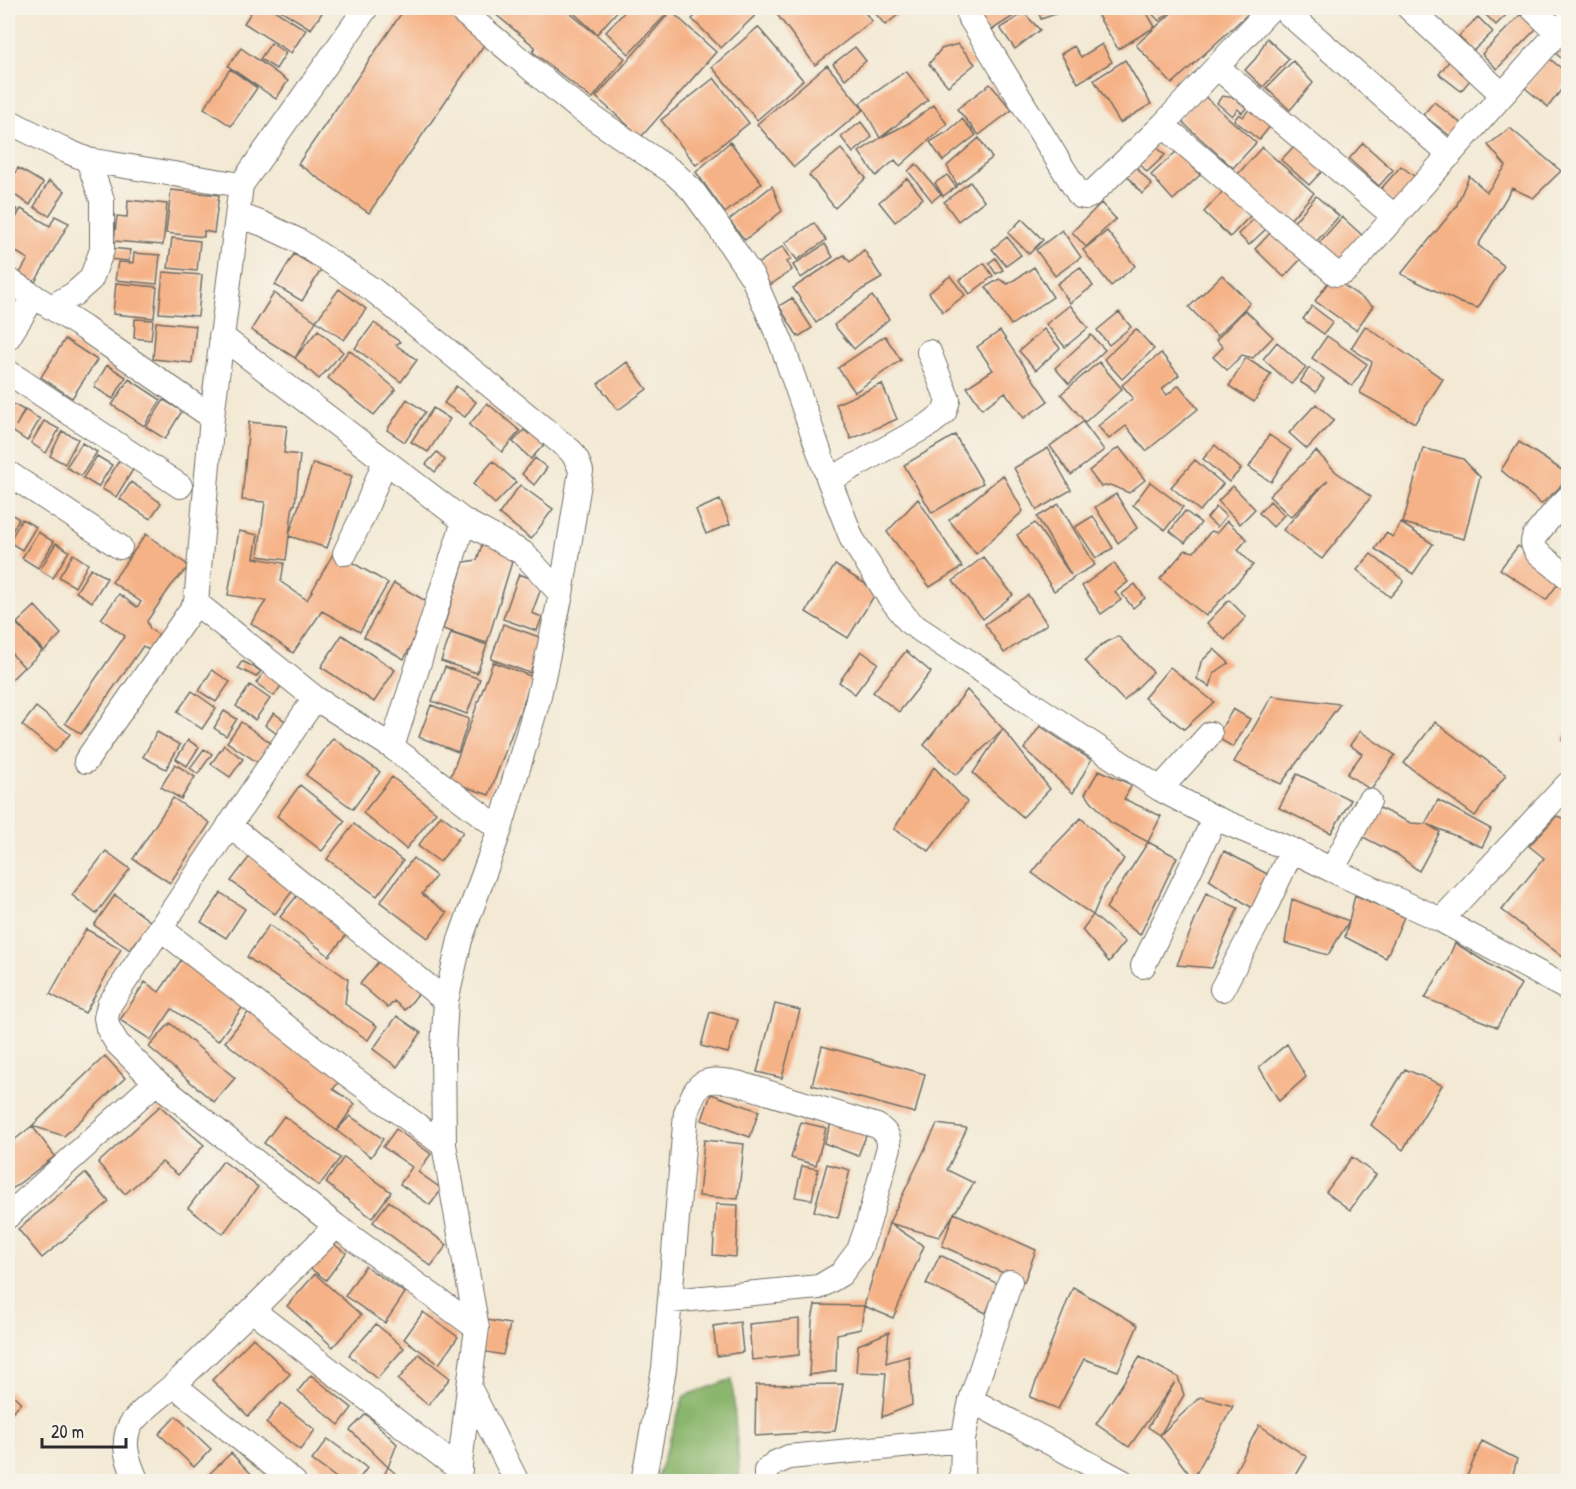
<svg xmlns="http://www.w3.org/2000/svg" width="1576" height="1489" font-family="'Patrick Hand',sans-serif">
<style>
.forest{fill:#89b56c;stroke:#5a704c;stroke-width:1.5}
.building{fill:#f6b287}
.lines{fill:none;stroke-linecap:round;stroke-linejoin:round}
.street-casing{stroke:#716e66;stroke-width:26}
.street{stroke:#fff;stroke-width:24}
</style>
<rect width="100%" height="100%" fill="#f7f3e8"/>
<filter id="ink" filterUnits="userSpaceOnUse"><feTurbulence type="fractalNoise" baseFrequency=".0167" numOctaves="2"/><feDisplacementMap in="SourceGraphic" scale="12" xChannelSelector="R" yChannelSelector="G"/><feConvolveMatrix kernelMatrix="1 2 1 2 8 2 1 2 1" color-interpolation-filters="sRGB"/></filter>
<filter id="wash" filterUnits="userSpaceOnUse"><feTurbulence type="fractalNoise" baseFrequency=".008" numOctaves="4" result="noise"/><feDisplacementMap in="SourceGraphic" scale="24" xChannelSelector="R" yChannelSelector="G"/><feGaussianBlur stdDeviation="1.35" result="paint"/><feColorMatrix in="noise" values="0 0 0 0 0 0 0 0 0 0 0 0 0 0 0 0 0 1.4 0 .05"/><feComposite in="paint" operator="in"/></filter>
<g filter="url(#wash)">
<rect width="100%" height="100%" fill="#f3e9d4"/>
<!-- forest -->
<path class="forest" d="M732,1379L740,1481H656L684,1396Z"/>
<g id="blocks">
<!-- building -->
<path class="building" d="M254,8H271L306,30L291,53L244,23Z
M277,8H314L322,13L311,29Z
M405,8H442L488,39L369,213L298,164Z
M488,8H620L597,34L568,8L566,10L625,58L592,99L533,52L535,47Z
M628,8H672L629,54L606,32Z
M704,8H763L721,48L692,19Z
M782,8H861L872,21L815,65L776,13Z
M871,8H907L885,25Z
M971,8H1026L987,33Z
M1037,8H1073L1041,19Z
M1112,8H1144L1155,27L1118,49L1098,16Z
M1147,8H1175L1159,21Z
M1177,8H1250L1252,10L1172,84L1136,45Z
M1479,8H1508L1511,10L1496,25Z
M671,11L716,52L641,137L596,97Z
M1024,13L1040,30L1015,49L1000,28Z
M1521,14L1536,29L1497,69L1482,54Z
M1478,17L1493,32L1473,51L1459,36Z
M758,27L803,80L757,120L712,67Z
M1568,33V64L1553,51Z
M1267,38L1289,59L1263,87L1245,70L1256,58Z
M271,43L286,53L276,69L260,59Z
M958,44L975,64L948,86L929,64L941,49Z
M1102,44L1112,62L1078,83L1061,54L1074,46L1081,57Z
M855,47L866,61L845,79L833,64Z
M241,48L288,81L276,99L228,66Z
M1453,56L1475,74L1461,91L1439,74Z
M1549,58L1568,74V81L1548,107L1525,88Z
M1125,60L1151,104L1120,123L1094,80Z
M1293,61L1313,83L1290,110L1266,88Z
M827,65L863,109L860,103L906,71L928,100L880,138L909,123L934,105L947,124L900,166L895,160L876,176L859,152L880,138L864,109L794,167L757,124Z
M230,69L257,88L231,126L204,108Z
M714,78L749,123L696,165L661,120Z
M990,84L1012,110L979,135L957,109Z
M1241,91L1252,101L1242,113L1238,109L1232,116L1217,103L1222,96L1235,98Z
M1202,94L1256,143L1233,168L1179,119Z
M1434,102L1464,126L1454,139L1423,115Z
M1254,103L1275,120L1259,140L1234,120L1239,114L1243,117Z
M962,119L976,135L943,161L930,142L947,132Z
M861,122L872,137L853,153L841,137Z
M1510,128L1561,171L1533,198L1512,188L1478,245L1504,266L1478,308L1461,303L1401,274L1456,207L1469,176L1487,192L1506,166L1488,145Z
M979,138L992,158L957,185L947,166Z
M1299,141L1327,166L1309,185L1281,160Z
M730,142L762,183L725,213L696,172Z
M1363,143L1393,170L1379,186L1349,159Z
M1155,145L1165,155L1147,172L1138,162Z
M1262,147L1314,193L1289,221L1237,175Z
M841,149L866,178L835,208L809,175Z
M1178,150L1200,175L1173,200L1151,175Z
M916,164L941,194L932,201L908,171Z
M1401,166L1419,180L1397,206L1379,191Z
M1136,167L1152,185L1142,194L1127,175Z
M18,168L43,183L30,205L8,191V185Z
M947,175L956,187L943,196L935,183Z
M907,178L923,198L895,222L879,202Z
M49,181L65,191L49,216L34,207Z
M970,182L984,201L958,221L944,202Z
M772,186L782,211L745,240L729,220Z
M1226,188L1253,213L1230,237L1204,212Z
M171,190L219,195L214,233L204,231V237L166,233Z
M1316,196L1339,216L1316,242L1293,223Z
M128,200L167,204L163,245L114,241L117,216L127,217Z
M1101,203L1116,219L1086,247L1072,232Z
M8,204L18,210L8,230Z
M21,209L50,226L55,216L69,223L35,282L20,273L28,259L8,247V233Z
M1256,217L1267,228L1249,245L1238,234Z
M1342,217L1363,236L1339,262L1319,243Z
M1022,219L1043,240L1029,254L1008,233Z
M814,223L826,240L797,260L785,243Z
M1062,230L1081,257L1055,276L1036,250Z
M1273,230L1302,258L1284,277L1255,249Z
M1107,231L1135,266L1111,286L1083,250Z
M1007,237L1021,255L1006,266L992,249Z
M172,238L200,241L197,271L168,268Z
M825,244L833,257L801,278L793,265Z
M783,246L791,259L787,262L792,270L770,285L756,265Z
M110,248L130,250L129,261L108,259Z
M864,250L882,278L863,289L816,323L793,288L844,255L850,262Z
M134,253L160,255L157,284L115,280L118,262L133,263Z
M294,254L321,270L302,301L275,285Z
M995,258L1003,270L996,274L989,263Z
M984,263L993,276L970,294L960,280Z
M1034,267L1053,297L1011,325L986,287L999,279L1008,284Z
M1080,267L1093,286L1070,303L1057,284Z
M163,272L202,275L198,316L159,313Z
M1222,275L1250,303L1217,336L1189,307Z
M950,276L965,295L943,312L929,293Z
M1332,277L1373,306L1356,330L1315,301Z
M116,283L157,287L154,318L113,314Z
M339,289L366,309L344,340L316,321L295,358L251,330L274,293L316,321Z
M872,296L889,319L854,349L834,325Z
M792,298L812,328L798,337L779,306Z
M1070,305L1088,328L1065,347L1046,324Z
M1312,306L1333,322L1324,334L1303,319Z
M1245,310L1273,337L1253,358L1242,355L1227,370L1213,357L1223,347L1216,340Z
M1119,312L1131,327L1109,345L1097,330Z
M135,319L153,320L151,340L134,338Z
M156,322L196,326L192,363L153,359Z
M374,323L400,342L396,345L417,360L401,382L355,348Z
M1365,326L1443,379L1415,423L1360,393L1372,362L1351,348Z
M1044,329L1060,348L1036,370L1019,351Z
M1136,329L1154,349L1122,379L1104,359Z
M318,330L343,352L319,379L295,358Z
M1000,331L1048,401L1024,418L1005,392L982,409L967,387L993,370L977,347Z
M1091,335L1105,350L1069,384L1055,368Z
M885,336L901,360L855,392L838,368Z
M1327,336L1367,364L1352,386L1312,358Z
M65,339L97,360L72,398L41,377Z
M1277,342L1306,368L1291,384L1263,359Z
M349,350L396,389L374,415L328,378Z
M1161,353L1179,375L1162,389L1167,395L1179,385L1198,409L1146,451L1126,426L1109,439L1098,426L1133,398L1122,385Z
M1246,358L1271,374L1254,402L1229,386Z
M627,362L647,389L618,410L598,384Z
M1099,362L1122,389L1085,422L1061,394Z
M107,365L126,377L113,399L94,387Z
M1309,368L1324,379L1316,392L1300,382Z
M129,379L161,400L144,426L112,405Z
M882,384L897,419L851,439L836,404Z
M456,386L476,402L465,417L444,403Z
M407,399L425,412L405,442L387,430Z
M164,400L182,411L165,439L146,427Z
M9,402L24,410L16,426L25,410L40,419L27,441L8,428V406Z
M487,403L520,431L502,452L469,425Z
M1316,404L1334,420L1307,449L1289,433Z
M433,408L450,419L428,452L411,442Z
M44,421L59,429L46,453L31,443Z
M249,422L287,426L284,453L300,455L295,505H293L289,535L313,463L352,476L327,548L289,536L286,560L258,556L265,502L242,500Z
M1083,422L1104,450L1071,475L1050,446Z
M535,428L548,440L531,459L513,442L524,430L529,434Z
M62,431L78,439L65,464L50,456Z
M955,435L983,483L932,513L904,465Z
M1269,435L1291,450L1271,482L1249,467Z
M1519,442L1568,474V476L1558,489L1541,504L1501,470Z
M82,443L97,452L81,476L66,467Z
M1215,445L1241,469L1229,482L1203,459Z
M1119,447L1145,480L1129,493L1110,485L1101,487L1089,471Z
M1048,448L1071,490L1037,510L1014,468Z
M1423,448L1463,459L1480,477L1464,539L1403,523Z
M1316,451L1336,472L1371,497L1322,559L1283,530L1328,480L1291,517L1269,496Z
M437,452L445,460L435,472L426,464Z
M97,456L112,465L98,487L83,478Z
M535,458L547,468L534,485L522,474Z
M120,459L134,468L116,497L102,489Z
M1195,460L1223,484L1200,511L1171,487Z
M493,461L516,482L495,504L473,484Z
M1003,475L1023,511L976,554L949,520Z
M131,482L161,503L150,519L120,499Z
M1150,482L1183,507L1165,530L1133,505Z
M520,485L553,509L531,539L499,514Z
M1233,486L1255,509L1240,524L1218,501Z
M1116,494L1137,528L1118,543L1095,507Z
M918,499L962,567L930,587L887,532Z
M720,500L730,524L706,534L696,510Z
M1270,501L1284,515L1273,527L1259,513Z
M1059,504L1095,565L1072,578V579L1054,591L1017,535L1035,523L1071,575L1037,517Z
M1216,507L1226,516L1217,527L1207,518Z
M1568,507V535L1559,526Z
M1185,511L1201,523L1185,543L1170,531Z
M8,512L19,519L8,538Z
M1093,516L1113,548L1096,558L1075,527Z
M22,519L36,527L22,550L9,542Z
M1227,521L1247,539L1238,550L1253,565L1206,616L1160,579L1185,550L1194,552L1211,531L1217,533Z
M1401,523L1433,544L1413,574L1375,549L1386,533L1393,537Z
M239,531L258,535L254,558L284,563L281,582L307,600L334,552L388,583L360,632L322,611L293,653L251,623L266,601L228,595Z
M38,532L54,542L38,568L22,558Z
M146,534L189,566L171,586L147,621L150,629L162,637L152,652L143,646L81,734L65,723L125,636L101,619L119,594L137,607L141,602L112,582Z
M483,542L515,552L487,643L443,629L464,562L477,560Z
M56,543L69,551L53,578L40,570Z
M1518,546L1563,577L1546,600L1500,569Z
M73,554L88,564L75,587L59,577Z
M1371,554L1404,581L1390,597L1357,570Z
M983,557L1013,595L983,619L953,581Z
M1114,563L1128,582L1115,592L1121,600L1101,614L1082,586Z
M835,565L877,591L848,638L806,612Z
M91,568L107,578L92,602L76,592Z
M519,574L543,583L532,613L542,617L537,631L503,619Z
M394,583L433,605L404,659L364,637Z
M1135,584L1145,598L1133,608L1122,594Z
M1028,595L1047,624L1004,653L985,624Z
M1229,600L1246,617L1225,640L1207,623Z
M35,606L61,634L44,651L17,623Z
M15,622L42,651L25,668L11,653L24,667L8,683V630Z
M503,624L542,638L530,673L491,659Z
M451,633L487,645L477,673L441,661Z
M342,635L395,670L374,702L321,667Z
M1118,636L1153,672L1124,701L1085,661L1101,645Z
M1214,649L1229,663L1214,673L1210,687L1197,679L1201,662Z
M861,651L878,663L855,694L839,682Z
M906,651L931,672L899,712L873,692Z
M242,661L261,671L256,677L238,668Z
M493,662L533,677L489,795L449,781Z
M445,667L480,679L467,714L432,701Z
M1170,667L1214,702L1184,729L1144,698Z
M212,670L230,682L216,702L199,691Z
M265,671L283,683L274,696L256,683Z
M250,685L270,699L255,720L236,706Z
M967,690L1003,729L1050,789L1023,817L973,773L1003,729L956,775L924,745Z
M192,691L216,708L202,729L177,712Z
M1272,696L1340,704L1281,784L1234,762Z
M431,705L469,719L458,752L419,737Z
M36,707L70,734L55,752L22,725Z
M1233,709L1250,719L1233,747L1216,737Z
M224,711L237,719L226,736L214,728Z
M274,713L285,721L277,734L265,725Z
M241,722L271,743L257,762L227,742Z
M1435,722L1506,775L1475,816L1404,763Z
M1040,726L1091,760L1073,793L1024,749Z
M1568,730V745L1562,740Z
M1360,731L1395,755L1371,790L1347,774L1362,754L1350,745Z
M157,732L180,745L166,769L143,757Z
M333,738L380,772L353,809L306,775Z
M188,740L199,747L187,766L176,759Z
M224,745L243,759L230,777L211,764Z
M204,749L212,754L198,774L190,768Z
M175,764L195,777L181,799L161,787Z
M934,767L967,802L929,851L894,829Z
M1099,770L1132,785L1124,799L1161,816L1148,842L1110,822L1085,794Z
M1297,774L1351,800L1331,833L1279,808Z
M392,777L436,812L406,849L363,813Z
M300,785L345,821L322,851L277,816Z
M173,798L210,823L170,883L133,859Z
M1438,800L1491,829L1482,847L1427,824L1440,832L1419,871L1398,855L1363,837L1377,807L1411,823L1425,824Z
M441,815L463,832L440,862L418,846Z
M1557,816L1568,820V961L1502,910L1544,858L1529,846Z
M1081,818L1124,859L1104,889L1093,915L1032,873L1052,848Z
M354,824L403,861L377,896L327,859Z
M1148,842L1177,857L1140,935L1106,908Z
M106,851L130,869L96,914L72,895Z
M1224,851L1269,875L1260,913L1209,880Z
M250,856L294,889L275,914L231,881Z
M413,858L436,876L422,894L447,913L428,938L380,902Z
M221,893L245,909L226,938L201,922Z
M299,893L348,933L329,956L280,917Z
M1206,893L1238,908L1212,968L1177,965Z
M115,895L151,922L130,950L94,925Z
M1355,895L1404,917L1386,958L1345,937L1349,921L1328,955L1285,943L1292,899L1349,921Z
M1093,915L1125,942L1109,962L1082,930Z
M269,925L348,979L345,1004L377,1026L368,1040L247,957Z
M86,929L121,949L85,1013L50,994Z
M1455,943L1521,984L1497,1027L1425,998L1447,961Z
M384,955L423,988L405,1010L394,1001L388,1008L360,984Z
M182,959L245,1004L218,1041L172,1009L151,1040L120,1020L145,982L159,992Z
M775,1004L800,1010L782,1078L757,1072Z
M251,1009L345,1075L333,1089L355,1104L337,1130L350,1116L383,1139L371,1157L315,1114L225,1042Z
M710,1012L738,1020L728,1053L701,1046Z
M397,1016L421,1033L397,1067L373,1049Z
M170,1023L235,1078L214,1102L149,1047Z
M1287,1044L1306,1077L1279,1101L1259,1067Z
M822,1046L925,1074L915,1113L812,1085Z
M105,1056L125,1078L64,1136L32,1126Z
M1405,1069L1442,1085L1403,1150L1371,1125Z
M711,1094L759,1111L750,1137L702,1120Z
M160,1106L204,1145L178,1175L162,1162L125,1194L98,1163Z
M284,1116L340,1158L319,1186L264,1143Z
M833,1118L868,1131L858,1156L824,1143Z
M801,1122L826,1128L816,1165L791,1158Z
M937,1124L967,1128L947,1170L974,1183L939,1237L889,1223L924,1246L893,1318L864,1306L889,1223Z
M32,1126L55,1156L8,1192V1145Z
M396,1129L431,1154L418,1172L442,1189L430,1205L400,1184L412,1167L383,1147Z
M704,1140L744,1144L738,1199L699,1196Z
M344,1157L391,1192L372,1218L326,1183Z
M1352,1157L1376,1175L1350,1210L1326,1192Z
M223,1161L258,1187L223,1234L188,1208Z
M827,1164L850,1170L838,1218L814,1211Z
M802,1166L818,1169L812,1200L795,1197Z
M85,1173L109,1202L42,1258L18,1229Z
M389,1201L447,1245L431,1266L373,1222Z
M716,1204L738,1205L736,1257L713,1255Z
M954,1213L1036,1250L1024,1282L942,1246Z
M329,1241L346,1253L326,1280L310,1268Z
M940,1255L998,1284L986,1313L926,1284Z
M365,1266L405,1293L385,1323L345,1296Z
M315,1274L361,1315L333,1347L287,1306Z
M1073,1287L1138,1325L1118,1371L1084,1359L1058,1409L1030,1397Z
M815,1305L864,1306L861,1329L837,1334L836,1371L809,1375L812,1320Z
M423,1312L458,1337L439,1364L404,1339Z
M799,1319V1355L752,1360L749,1324Z
M487,1320L510,1324L503,1355L481,1351Z
M740,1322L743,1352L717,1356L713,1326Z
M376,1324L404,1348L377,1379L349,1355Z
M889,1332L886,1363L909,1356L912,1405L882,1417L886,1373L856,1372L858,1345Z
M253,1338L290,1374L248,1416L212,1380Z
M419,1354L450,1378L428,1405L398,1380Z
M1140,1357L1178,1377L1184,1395L1160,1435L1200,1397L1233,1406L1193,1479L1160,1435L1148,1427L1175,1382L1129,1447L1096,1424Z
M311,1375L352,1408L339,1425L298,1391Z
M843,1384L835,1431L755,1436L756,1385Z
M8,1389L21,1403L8,1416Z
M281,1403L315,1430L300,1450L266,1423Z
M366,1414L397,1444L388,1467L350,1430Z
M176,1416L211,1449L194,1467L159,1434Z
M1259,1425L1307,1457L1292,1482H1230Z
M328,1439L367,1468L357,1482H342L312,1460Z
M1482,1441L1517,1459L1511,1482H1479L1467,1476Z
M231,1453L259,1482H208L205,1478Z
M388,1467L405,1482H381Z
M817,1479H868L869,1482H816Z"/>
</g>
</g>
<g filter="url(#ink)">
<use href="#blocks" fill-opacity="0" stroke="#716e66" stroke-width="1.5"/>
<g class="lines">
<!-- street casing -->
<g class="street-casing">
<path id="street" d="M458,8L576,106L673,172L692,190L714,220L753,278L781,342L829,480L852,539L888,595L910,623L1160,789L1215,818L1292,850L1332,870L1441,920L1568,989
M1271,8L1163,125L1336,274L1344,272L1350,267L1568,21
M1282,8L1450,155
M1409,8L1502,94
M1532,8L1558,33
M969,16L1080,196L1085,197L1089,196L1163,125
M1217,67L1395,217
M8,121L67,151L88,160L241,185
M238,215L263,224L299,241L373,290L571,451L577,460L581,471L561,594L538,700L500,829L460,940L446,1001L443,1049L444,1145L477,1328L469,1387L458,1482
M8,280L84,328L212,417
M51,307L74,294L91,279L102,250V200L88,160
M221,336L464,521L523,553L561,594
M8,338L34,296
M8,372L180,486
M8,473L120,547
M829,480L930,424L944,413L948,400L929,352
M1568,498L1556,510L1534,537C1532,543 1533,546 1537,552L1568,577
M464,521L392,747L500,829
M345,553L364,513L385,461
M196,603L315,698
M392,747L315,698L109,1005L106,1018L108,1028L117,1043L156,1082L336,1226L477,1328
M86,761L196,603L212,417L241,185L366,8
M1160,789L1210,734
M229,825L446,1001
M1332,870L1369,801
M1441,920L1568,784
M160,928L347,1074L444,1145
M1143,966L1215,818
M1222,989L1264,910L1292,850
M8,1216L156,1082
M336,1226L252,1310L460,1470
M1010,1282L971,1400L1123,1482
M174,1385L294,1482
M469,1387L517,1482
M137,1482C130,1465 121,1446 129,1428C134,1415 164,1394 175,1384C201,1359 226,1334 252,1310
M643,1482L664,1369L686,1113C698,1080 702,1077 737,1083L877,1126C886,1132 889,1136 889,1147L868,1224L859,1250L841,1274L819,1287L671,1301
M766,1482V1471L775,1463L789,1457L963,1440
M962,1482L963,1440L971,1400"/>
</g>
<!-- street -->
<use href="#street" class="street"/>
</g>
</g>
<!-- margin -->
<rect width="1576" height="1489" fill="none" stroke="#f7f3e8" stroke-width="30"/>
<!-- scale -->
<path d="M42 1438v9h84v-9" fill="none" stroke="#2b2b2b" stroke-width="3"/>
<text x="51" y="1438" font-size="18" fill="#2b2b2b" stroke="#f7f3e8" stroke-width="4.5" paint-order="stroke">20 m</text>
</svg>
